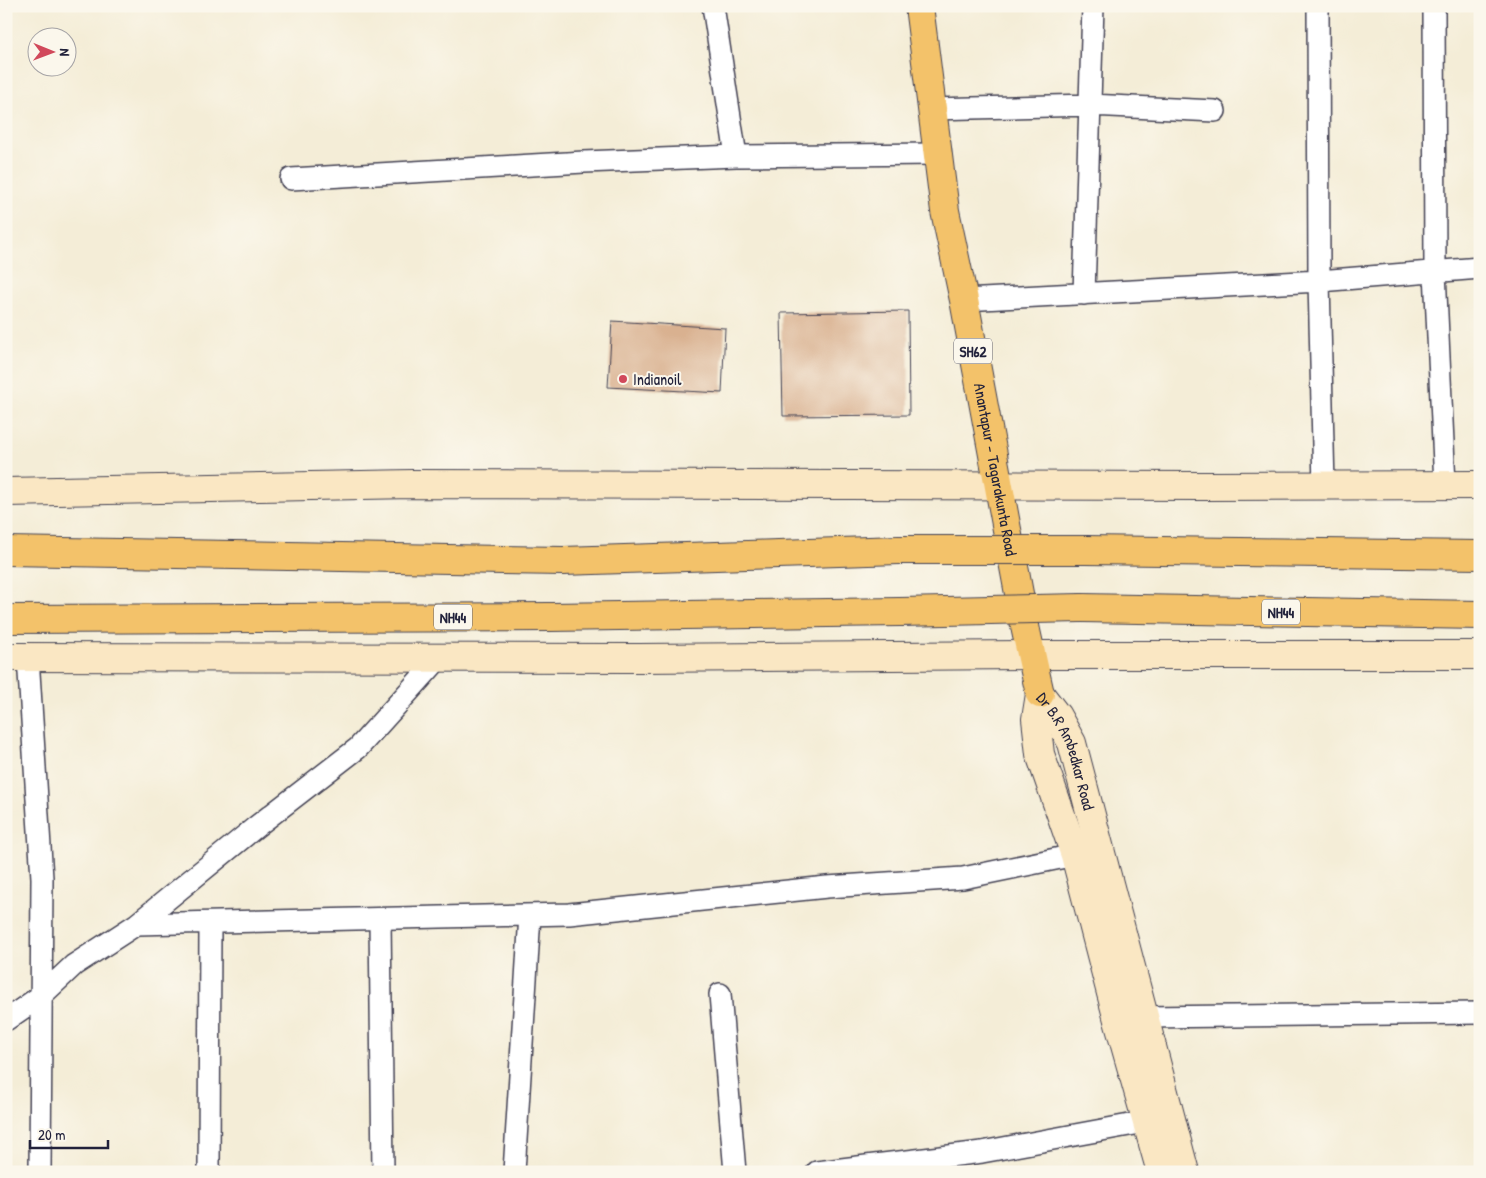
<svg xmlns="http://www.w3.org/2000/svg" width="1486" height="1178" font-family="'Patrick Hand',sans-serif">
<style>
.building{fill:#d9b190}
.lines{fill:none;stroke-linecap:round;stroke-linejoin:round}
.street-casing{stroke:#424052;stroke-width:24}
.secondary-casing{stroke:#424052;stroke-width:30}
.primary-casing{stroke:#424052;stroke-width:30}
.highway-casing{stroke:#424052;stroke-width:30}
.street{stroke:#fff;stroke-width:21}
.secondary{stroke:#fae7c3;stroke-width:28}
.primary{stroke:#f3c26a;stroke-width:28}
.highway{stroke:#f3c26a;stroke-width:28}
.highway-bridge-casing{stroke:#424052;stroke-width:30;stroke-linecap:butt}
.highway-bridge{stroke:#f3c26a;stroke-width:28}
.poi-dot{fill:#d1495b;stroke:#fbf7ec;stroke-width:2}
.labels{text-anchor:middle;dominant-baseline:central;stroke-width:4;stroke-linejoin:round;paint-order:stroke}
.shield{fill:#fbf7ec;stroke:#636270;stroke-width:1}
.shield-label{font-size:15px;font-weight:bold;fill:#22223b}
.poi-label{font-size:16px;fill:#22223b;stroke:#fbf7ec;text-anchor:start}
.street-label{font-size:16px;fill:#22223b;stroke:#fbf7ec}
</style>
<rect width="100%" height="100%" fill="#fbf7ec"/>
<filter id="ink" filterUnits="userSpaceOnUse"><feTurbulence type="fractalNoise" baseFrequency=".02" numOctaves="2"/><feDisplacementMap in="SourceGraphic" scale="10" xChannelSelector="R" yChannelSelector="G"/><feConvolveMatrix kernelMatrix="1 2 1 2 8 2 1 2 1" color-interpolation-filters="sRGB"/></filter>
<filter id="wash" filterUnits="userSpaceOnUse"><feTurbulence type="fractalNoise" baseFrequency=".0096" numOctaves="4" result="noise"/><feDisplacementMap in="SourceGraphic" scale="20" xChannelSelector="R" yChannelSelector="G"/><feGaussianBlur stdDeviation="1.12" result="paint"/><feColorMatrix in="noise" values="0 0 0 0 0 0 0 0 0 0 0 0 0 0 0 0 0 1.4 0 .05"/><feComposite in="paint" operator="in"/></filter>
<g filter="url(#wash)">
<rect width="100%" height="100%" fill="#f4edd7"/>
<g id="blocks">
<!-- building -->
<path class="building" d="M908,311L909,415L783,416L781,313Z
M612,321L725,328L722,393L608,387Z"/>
</g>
</g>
<g filter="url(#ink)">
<use href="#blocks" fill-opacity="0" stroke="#424052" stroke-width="1"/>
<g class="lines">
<!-- street casing -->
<g class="street-casing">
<path id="street" d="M713,6L736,156
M1318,6L1319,281L1324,486
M1434,6L1435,272L1445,485
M931,109L1090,105L1215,111
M291,179L584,162L736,156L937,154
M1084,294L1093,6
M964,300L1319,281L1480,268
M28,657L42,878L40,1172
M380,920L383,1172
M137,924L569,914L827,887L963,878L1075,855
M720,994L735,1172
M1144,1017L1480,1013
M6,1020L42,995L74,965L137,924L257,826L358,748L440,657
M209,1172L210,923
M514,1172L530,915
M817,1172L982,1152L1162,1119"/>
</g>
<!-- secondary casing -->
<g class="secondary-casing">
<g id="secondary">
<path d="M6,492L412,484L1205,486L1480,485"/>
<path d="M6,657L638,658L1031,655H1480"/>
<path id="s1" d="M1040,694L1057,716L1072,743L1185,1172"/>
<path d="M1040,694L1036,719L1040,754L1075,855L1119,1024L1161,1172"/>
</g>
</g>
<!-- primary casing -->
<g class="primary-casing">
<g id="primary">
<path id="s2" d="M919,6L945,211L964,300L1026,631L1040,694"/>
</g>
</g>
<!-- highway casing -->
<g class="highway-casing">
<path id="highway" d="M1085,550L1480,555
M6,551L563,561L899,550
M1082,608L1480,615
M6,619L551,617L900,612"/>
</g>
<!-- street -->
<use href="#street" class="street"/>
<!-- secondary -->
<use href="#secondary" class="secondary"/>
<!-- primary -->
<use href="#primary" class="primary"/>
<!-- highway -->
<use href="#highway" class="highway"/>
<!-- highway-bridge casing -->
<g class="highway-bridge-casing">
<path id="highway-bridge" d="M899,550H1085
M900,612L1082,608"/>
</g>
<!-- highway-bridge -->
<use href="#highway-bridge" class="highway-bridge"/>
</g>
</g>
<!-- markers -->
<circle class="poi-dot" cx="623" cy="379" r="5"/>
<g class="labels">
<!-- shield labels -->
<g class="shield">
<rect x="954" y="338.5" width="38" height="25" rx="4"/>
<rect x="1262" y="599.5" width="38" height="25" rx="4"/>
<rect x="434" y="604.5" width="38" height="25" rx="4"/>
</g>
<g class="shield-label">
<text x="973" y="351">SH62</text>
<text x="1281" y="612">NH44</text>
<text x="453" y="617">NH44</text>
</g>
<!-- poi labels -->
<g class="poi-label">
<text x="633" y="379">Indianoil</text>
</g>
<!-- street labels -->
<g class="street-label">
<text stroke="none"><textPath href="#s2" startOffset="470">Anantapur - Tagarakunta Road</textPath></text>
<text stroke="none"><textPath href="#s1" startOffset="64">Dr B.R Ambedkar Road</textPath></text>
</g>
</g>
<!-- margin -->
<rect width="1486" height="1178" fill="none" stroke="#fbf7ec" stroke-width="25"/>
<!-- north arrow -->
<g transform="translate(52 52) rotate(91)"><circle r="24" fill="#fbf7ec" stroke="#a4a2a5"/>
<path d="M0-4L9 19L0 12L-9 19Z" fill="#d1495b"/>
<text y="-8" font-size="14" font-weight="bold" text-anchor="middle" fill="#22223b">N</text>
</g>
<!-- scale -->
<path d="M30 1140v8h78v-8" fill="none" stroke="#22223b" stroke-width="2.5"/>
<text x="38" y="1140" font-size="15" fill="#22223b" stroke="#fbf7ec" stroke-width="4" paint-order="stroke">20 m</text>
</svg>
